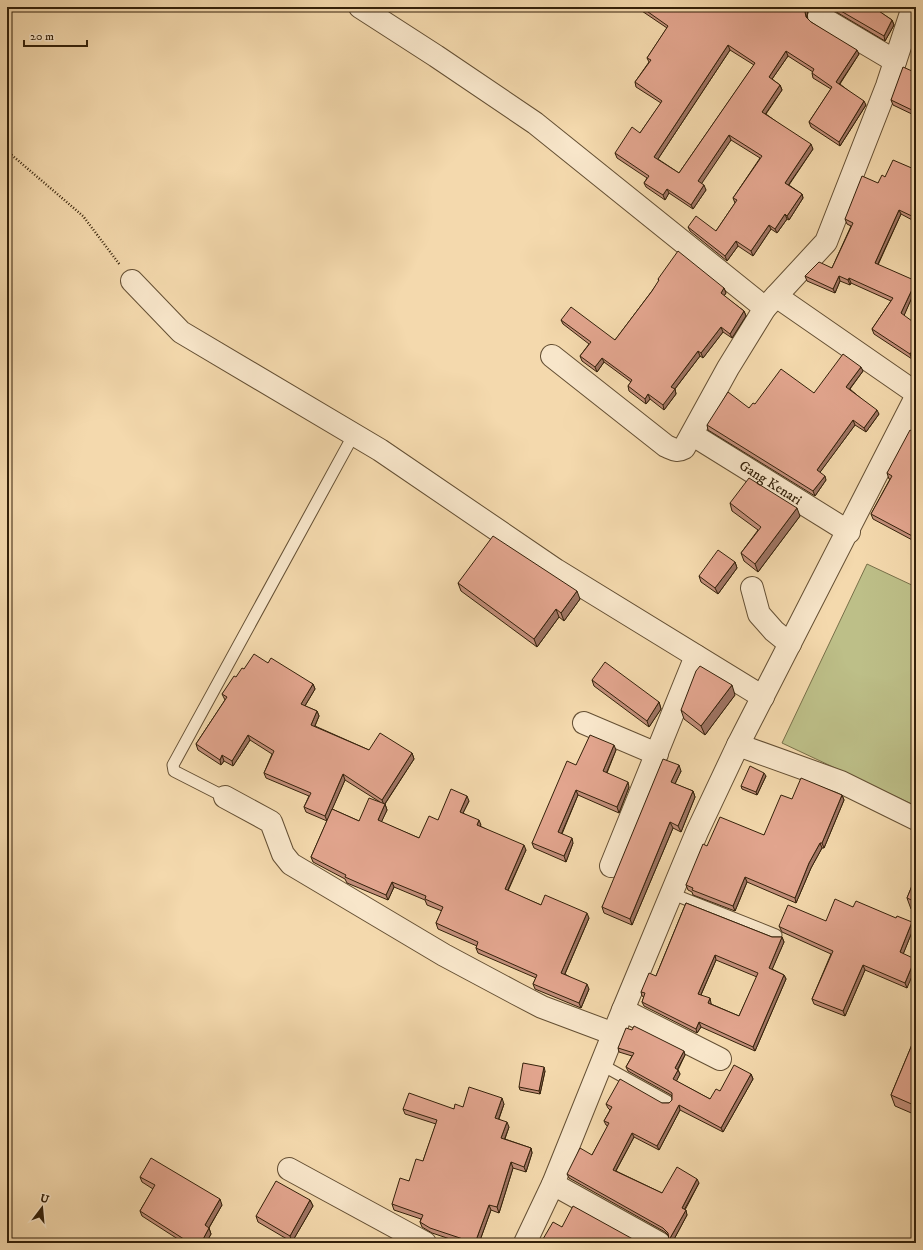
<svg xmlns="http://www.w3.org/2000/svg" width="923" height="1250" font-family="'IM FELL DW Pica',serif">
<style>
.green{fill:#bdbf88;stroke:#787049}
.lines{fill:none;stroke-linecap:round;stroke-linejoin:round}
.service-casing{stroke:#644f33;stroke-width:13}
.minor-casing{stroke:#644f33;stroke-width:24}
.path{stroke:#34210a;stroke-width:2.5;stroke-dasharray:1 2;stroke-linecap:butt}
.service{stroke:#f8e6ca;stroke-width:11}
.minor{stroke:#f8e6ca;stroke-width:22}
.wall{fill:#c28e7a;stroke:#34210a;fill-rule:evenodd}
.shaded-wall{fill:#9e7463;stroke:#34210a}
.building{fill:#e2a58e;stroke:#34210a;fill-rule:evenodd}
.labels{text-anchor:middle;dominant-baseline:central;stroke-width:4;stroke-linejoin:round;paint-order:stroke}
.street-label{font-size:14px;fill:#34210a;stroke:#f8e6ca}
</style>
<rect width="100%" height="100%" fill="#f4d9ad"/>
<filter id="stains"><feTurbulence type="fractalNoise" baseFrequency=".005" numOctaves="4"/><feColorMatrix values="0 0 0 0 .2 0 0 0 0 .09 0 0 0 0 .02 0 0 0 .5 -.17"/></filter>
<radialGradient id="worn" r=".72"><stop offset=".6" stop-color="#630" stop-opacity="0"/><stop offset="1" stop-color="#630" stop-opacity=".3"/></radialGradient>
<!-- green -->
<path class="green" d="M867,564L916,587V806L782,743Z"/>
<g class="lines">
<!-- service casing -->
<g class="service-casing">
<path id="service" d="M225,797L174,771L173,765L354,434
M670,893L776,935
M602,1065L667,1101"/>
</g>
<!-- minor casing -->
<g class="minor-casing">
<g id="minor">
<path d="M360,7L436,56L535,123L765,308"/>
<path d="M819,16L895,61"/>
<path d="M132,281L181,332L380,450L556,570L763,697"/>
<path d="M776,296L916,393"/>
<path d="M552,356L666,446C673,449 677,452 684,448L728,368L765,308L826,242L887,86L913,7"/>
<path id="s1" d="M693,435L849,532"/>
<path d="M752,588L759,614L774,631L790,644"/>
<path d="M584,723L657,754"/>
<path d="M738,745L841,782L916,819"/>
<path d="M225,797L271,822L283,854L291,864L444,955L517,994L542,1007L614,1034"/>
<path d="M611,866L696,656"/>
<path d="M623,1010L720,1059"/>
<path d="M289,1169L425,1243"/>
<path d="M553,1184L659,1243"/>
<path d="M525,1243L553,1184L623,1010L697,832L738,745L916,397"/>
</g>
</g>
<!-- path -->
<path class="path" d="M7,151L83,216L120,265"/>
<!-- service -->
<use href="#service" class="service"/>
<!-- minor -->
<use href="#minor" class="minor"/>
</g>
<!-- wall -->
<path class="wall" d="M636,7H811L808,9L807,16V18L811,22L859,54L840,84L866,105L840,146L811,127L809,122L831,89L813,78L812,73L813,72L788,56L772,79L780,85L782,90L766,114L813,149L789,185L802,194L803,198L789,220L787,219L777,233L771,229L753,256L738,246L727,261L690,231L688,227L716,231L735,203L733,198L760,158L731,140L701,183L706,190L693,209L669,193L665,200L646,187L644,183L647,178L617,158L615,153L640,133L661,103L636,87L635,82L649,62L647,58L667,28ZM730,50L754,65L679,173L658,159Z
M828,7H875L874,8L892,20L894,25L885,41Z
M916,62V116L893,105L891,100L912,71Z
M916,165V222L901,214L878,265L916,288L904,315L912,359L874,334L872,329L891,301L851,283L850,285L840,281L835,293L807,281L805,276L832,268L851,226L847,224L845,219L878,183L885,177L914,169Z
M658,279L724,288L726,293L724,296L744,311L746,316L732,338L723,332L703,358L700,356L675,389L676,394L664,410L650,399L646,404L629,391L628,386L631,382L604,362L597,372L582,361L580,356L589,344L563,324L561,320L615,340L652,291L659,281Z
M863,371L850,389L879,414L866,432L855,425L820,472L826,480L815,496L708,430L707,425L749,408L755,404L814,393Z
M916,433V542L873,519L871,514L890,479H889L887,473Z
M730,503L800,516L758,572L744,561L741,553L758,530L732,511Z
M735,562L737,568L718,594L701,582L699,576Z
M458,583L580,599L564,621L559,617L537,647L461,591Z
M268,663L313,684L315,689L305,706L317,711L319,716L315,726L369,750L412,753L414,759L385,804L387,810L381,822L419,838L438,820L469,801L463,813L481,825L480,826L526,850L508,891L541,905L589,918L565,974L589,989L581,1008L535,989L533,984L536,978L478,953L476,948L477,946L438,929L436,923L442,911L427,905L425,900L394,887L388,900L347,883L345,879L313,862L311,857L327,821L306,812L304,807L309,796L266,778L264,773L272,754L250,740L233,766L224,761L221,765L198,750L196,744L225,700L222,694L236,677L244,669ZM345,780L380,802L359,821L332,809Z
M592,680L659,702L661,709L649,727L594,686Z
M735,695L705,735L684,719L681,710Z
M616,750L607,773L629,787L619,813L578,795L562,834L573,843L566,862L534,848L532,843L576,765Z
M681,771L675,784L693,791L695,797L681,832L673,828L632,925L604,913L602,907Z
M766,776L757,795L742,789L741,786Z
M842,795L844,800L824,848H822L811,868L796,903L747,882L735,911L693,895L692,892L688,890L686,885L707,846L764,835L792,799Z
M916,876V911L911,909L907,898Z
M686,903L772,937H782L784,942L772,969L784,975L786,979L755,1051L701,1027L697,1033L644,1006L642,1002L644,997L642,996L641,992L656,976ZM716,960L757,977L739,1016L711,1004V1003L701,995Z
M853,907L914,927L903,954L907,988L865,970L845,1016L814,1004L812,999L831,954L782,932L779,926L826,921Z
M916,1035V1115L895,1106L891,1095Z
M618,1048L685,1055L678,1070L680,1074L676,1081L710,1099L720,1091L751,1074L753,1079L723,1132L680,1110L659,1150L634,1137L616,1171L662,1193L699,1183L685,1210L687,1215L672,1243H670L669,1236L665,1232L569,1178L567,1174L592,1155L608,1126L606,1125L604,1121L610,1110L608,1108L606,1104L669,1103L672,1100V1096L671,1095L628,1071L626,1067L632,1056L619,1052Z
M545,1071L540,1094L520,1090L519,1087Z
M504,1104L499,1119L509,1127L505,1139L531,1148L532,1153L526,1172L513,1168L499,1213L491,1210L479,1243H462L432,1233L422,1227L420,1222L421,1219L394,1210L392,1204L423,1161L436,1124L405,1114L403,1109H454L463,1107Z
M140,1177L222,1205L209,1228L211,1234L206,1243H184L142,1216L140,1211L153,1189L142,1182Z
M310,1200L313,1206L292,1242L258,1222L256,1216Z
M562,1227L640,1243H545L543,1239Z"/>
<!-- shaded-wall -->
<path class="shaded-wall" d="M806,7H811L808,9L807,16L808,22L805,12Z
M892,20L894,25L885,41L884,36Z
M728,45L730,50L656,162L654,157Z
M857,50L859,54L838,86L836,82Z
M786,51L788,56L770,82L769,77Z
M780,85L782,90L764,116L762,112Z
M864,101L866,105L840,146L839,142Z
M729,135L731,140L700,186L698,181Z
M811,144L813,149L787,187L785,183Z
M704,185L706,190L693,209L691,205Z
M667,189L669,193L665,200L663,195Z
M802,194L803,198L789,220L787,216Z
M899,210L901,214L876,268L875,263Z
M785,214L787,219L777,233L775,229Z
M769,225L771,229L753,256L751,251Z
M736,241L738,246L727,261L725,256Z
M839,276L840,281L835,293L833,289Z
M849,278L851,283L850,285L848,280Z
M916,281V288L903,318L901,313Z
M724,288L726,293L722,298L721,293Z
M744,311L746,316L732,338L730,334Z
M721,327L723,332L703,358L701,353Z
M916,346V353L912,359L910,354Z
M698,351L700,356L674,390L675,389L676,394L664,410L663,405L671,387Z
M602,358L604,362L597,372L595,367Z
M861,367L863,371L848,391L846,387Z
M648,394L650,399L646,404L645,399Z
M877,410L879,414L866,432L864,428Z
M853,420L855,425L818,475L817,470Z
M825,476L826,480L815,496L813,491Z
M797,508L800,516L758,572L755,564Z
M735,562L737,568L718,594L715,588Z
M577,591L580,599L564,621L561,613Z
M556,609L559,617L537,647L534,639Z
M313,684L315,689L303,709L301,704Z
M732,685L735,695L705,735L701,726Z
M659,702L661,709L649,727L647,721Z
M317,711L319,716L313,730L311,725Z
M248,735L250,740L233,766L232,761Z
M614,745L616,750L605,776L603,771Z
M412,753L414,759L384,805L382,800Z
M222,755L224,761L221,765L220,760Z
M679,765L681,771L673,788L671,782Z
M764,773L766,776L757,795L756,792Z
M343,774L345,780L327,821L325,816Z
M628,782L629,787L619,813L617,807Z
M576,790L578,795L560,837L558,832Z
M693,791L695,797L681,832L678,826Z
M842,795L844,800L824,848L822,843Z
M467,796L469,801L461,817L460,812Z
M385,804L387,810L380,825L378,820Z
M479,820L481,825L478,830L477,825Z
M670,822L673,828L632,925L630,919Z
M572,838L573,843L566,862L564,856Z
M820,843L822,848L811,868L796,903L795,898L809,863Z
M524,845L526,850L506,894L505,889Z
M745,877L747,882L735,911L733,906Z
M392,882L394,887L388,900L386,895Z
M587,913L589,918L563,978L561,973Z
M912,922L914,927L902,957L900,952Z
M782,937L784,942L771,972L769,968Z
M715,955L716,960L699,999L698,994Z
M915,959L916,961V967L907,988L905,983Z
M863,965L865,970L845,1016L843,1011Z
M784,975L786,979L755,1051L753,1047Z
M587,984L589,989L581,1008L579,1003Z
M710,998L711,1003L710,1008L708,1003Z
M699,1022L701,1027L697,1033L696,1029Z
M684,1051L685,1055L676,1072L675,1068Z
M544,1067L545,1071L540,1094L539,1091Z
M678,1070L680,1074L675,1084L673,1079Z
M751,1074L753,1079L723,1132L721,1128Z
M502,1098L504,1104L497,1123L495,1118Z
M679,1105L680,1110L659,1150L657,1146Z
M507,1122L509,1127L503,1143L501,1138Z
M632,1133L634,1137L614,1174L613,1170Z
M531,1148L532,1153L526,1172L524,1167Z
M511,1162L513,1168L499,1213L497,1207Z
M697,1179L699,1183L683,1212L682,1208Z
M220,1199L222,1205L207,1231L205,1225Z
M310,1200L313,1206L292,1242L290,1236Z
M489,1205L491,1210L479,1243H475Z
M686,1210L687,1215L672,1243H670L669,1240Z
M209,1228L211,1234L206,1243H201Z"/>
<!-- building -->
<path class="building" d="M641,7H806L805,12L806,17L811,22L857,50L836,82L864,101L839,142L809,122L832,87L812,73L814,69L786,51L769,77L780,85L762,112L811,144L785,183L802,194L787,216L785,214L775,229L769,225L751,251L736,241L725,256L688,227L696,216L716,231L737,200L733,198L762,156L729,135L698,181L704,185L691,205L667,189L663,195L644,183L649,176L615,153L632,127L640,133L662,101L635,82L651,60L647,58L668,26ZM728,45L755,63L679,173L654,157Z
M834,7H873L892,20L884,36Z
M916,62V112L891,100L903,67L912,71Z
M893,160L914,169L916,165V218L899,210L875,263L916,281L901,313L916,324V346L910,354L872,329L893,298L849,278L848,280L839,276L833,289L805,276L819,262L832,268L853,223L845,219L862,176L878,183L882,175L885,177Z
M678,251L724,288L721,293L744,311L730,334L721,327L701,353L698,351L671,387L675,389L663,405L648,394L645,399L628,386L632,380L602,358L595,367L580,356L591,342L561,320L571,307L615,340L652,291L659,280L658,279Z
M843,354L861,367L846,387L877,410L864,428L853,420L817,470L825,476L813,491L707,425L728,392L749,408L753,403L755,404L781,369L814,393Z
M910,430L916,433V538L871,514L892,476L887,473Z
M749,478L797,508L755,564L741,553L761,527L730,503Z
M493,536L577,591L561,613L556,609L534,639L458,583Z
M718,550L735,562L715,588L699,576Z
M254,654L268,663L271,658L313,684L301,704L317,711L311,725L369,750L380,733L412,753L382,800L343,774L325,816L304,807L311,793L264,773L274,751L248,735L232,761L222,755L220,760L196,744L227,697L222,694L234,676L236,677L242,668L244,669Z
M605,662L659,702L647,721L592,680Z
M700,666L732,685L701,726L681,710L696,671Z
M590,735L614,745L603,771L628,782L617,807L576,790L558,832L572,838L564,856L532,843L567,761L576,765Z
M663,759L679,765L671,782L693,791L678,826L670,822L630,919L602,907Z
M750,766L764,773L756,792L741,786Z
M801,778L842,795L822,843H820L809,863L795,898L745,877L733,906L692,890L693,888L686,885L703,844L707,846L720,817L764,835L781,795L792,799Z
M451,789L467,796L460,812L479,820L477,825L524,845L505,889L541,905L545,895L587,913L561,973L587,984L579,1003L533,984L537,975L476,948L478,942L436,923L443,907L425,899L426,896L392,882L386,895L345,877L346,875L311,857L332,809L359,821L369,798L385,804L378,820L419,838L429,816L438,820Z
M916,876V902L907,898Z
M835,899L853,907L856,901L896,918L897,916L912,922L900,952L915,959L905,983L863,965L843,1011L812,999L833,951L780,927L779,926L788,905L826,921Z
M686,903L772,937H782L769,968L784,975L753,1047L699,1022L696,1029L642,1002L645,993L641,992L649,973L656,976ZM715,955L758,973L739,1016L708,1003L710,998L698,994Z
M634,1026L684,1051L675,1068L678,1070L673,1079L710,1099L716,1089L720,1091L734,1065L751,1074L721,1128L679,1105L657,1146L632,1133L613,1170L662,1193L677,1167L697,1179L682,1208L686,1210L669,1240L668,1233L663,1228L567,1174L580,1148L592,1155L609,1123L604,1121L612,1107L606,1104L620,1079L662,1103H669L672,1100V1093L669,1091L626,1067L634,1053L618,1048L626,1028L632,1030Z
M916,1035V1106L891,1095Z
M523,1063L544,1067L539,1091L519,1087Z
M469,1087L502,1098L495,1118L507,1122L501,1138L531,1148L524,1167L511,1162L497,1207L489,1205L475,1243L430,1228L420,1222L423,1215L392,1204L400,1178L409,1181L416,1159L423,1161L437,1120L403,1109L409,1093L454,1109L455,1104L463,1107Z
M151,1158L220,1199L205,1225L209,1228L201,1243H190L140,1211L155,1185L140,1177Z
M276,1181L310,1200L290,1236L256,1216Z
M573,1206L640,1243H564L561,1241L560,1243H550L543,1239L553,1222L562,1227Z"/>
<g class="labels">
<!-- street labels -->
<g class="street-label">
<text stroke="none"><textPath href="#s1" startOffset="91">Gang Kenari</textPath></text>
</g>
</g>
<!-- margin -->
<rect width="923" height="1250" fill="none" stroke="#f4d9ad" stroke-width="24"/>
<rect x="8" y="8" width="907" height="1234" fill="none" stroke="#34210a" stroke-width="2"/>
<rect x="12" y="12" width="899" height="1226" fill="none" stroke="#34210a"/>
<!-- north arrow -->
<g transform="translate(42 1208) rotate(16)" stroke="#f8e6ca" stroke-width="3" paint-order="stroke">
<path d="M0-3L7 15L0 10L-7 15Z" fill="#34210a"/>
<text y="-6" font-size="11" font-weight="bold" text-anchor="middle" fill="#34210a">U</text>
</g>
<!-- scale -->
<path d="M24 40v6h63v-6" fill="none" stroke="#34210a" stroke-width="2"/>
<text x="30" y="40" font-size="12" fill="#34210a" stroke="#f8e6ca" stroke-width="3" paint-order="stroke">20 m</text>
<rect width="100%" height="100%" filter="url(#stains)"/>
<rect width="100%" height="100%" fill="url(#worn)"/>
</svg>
